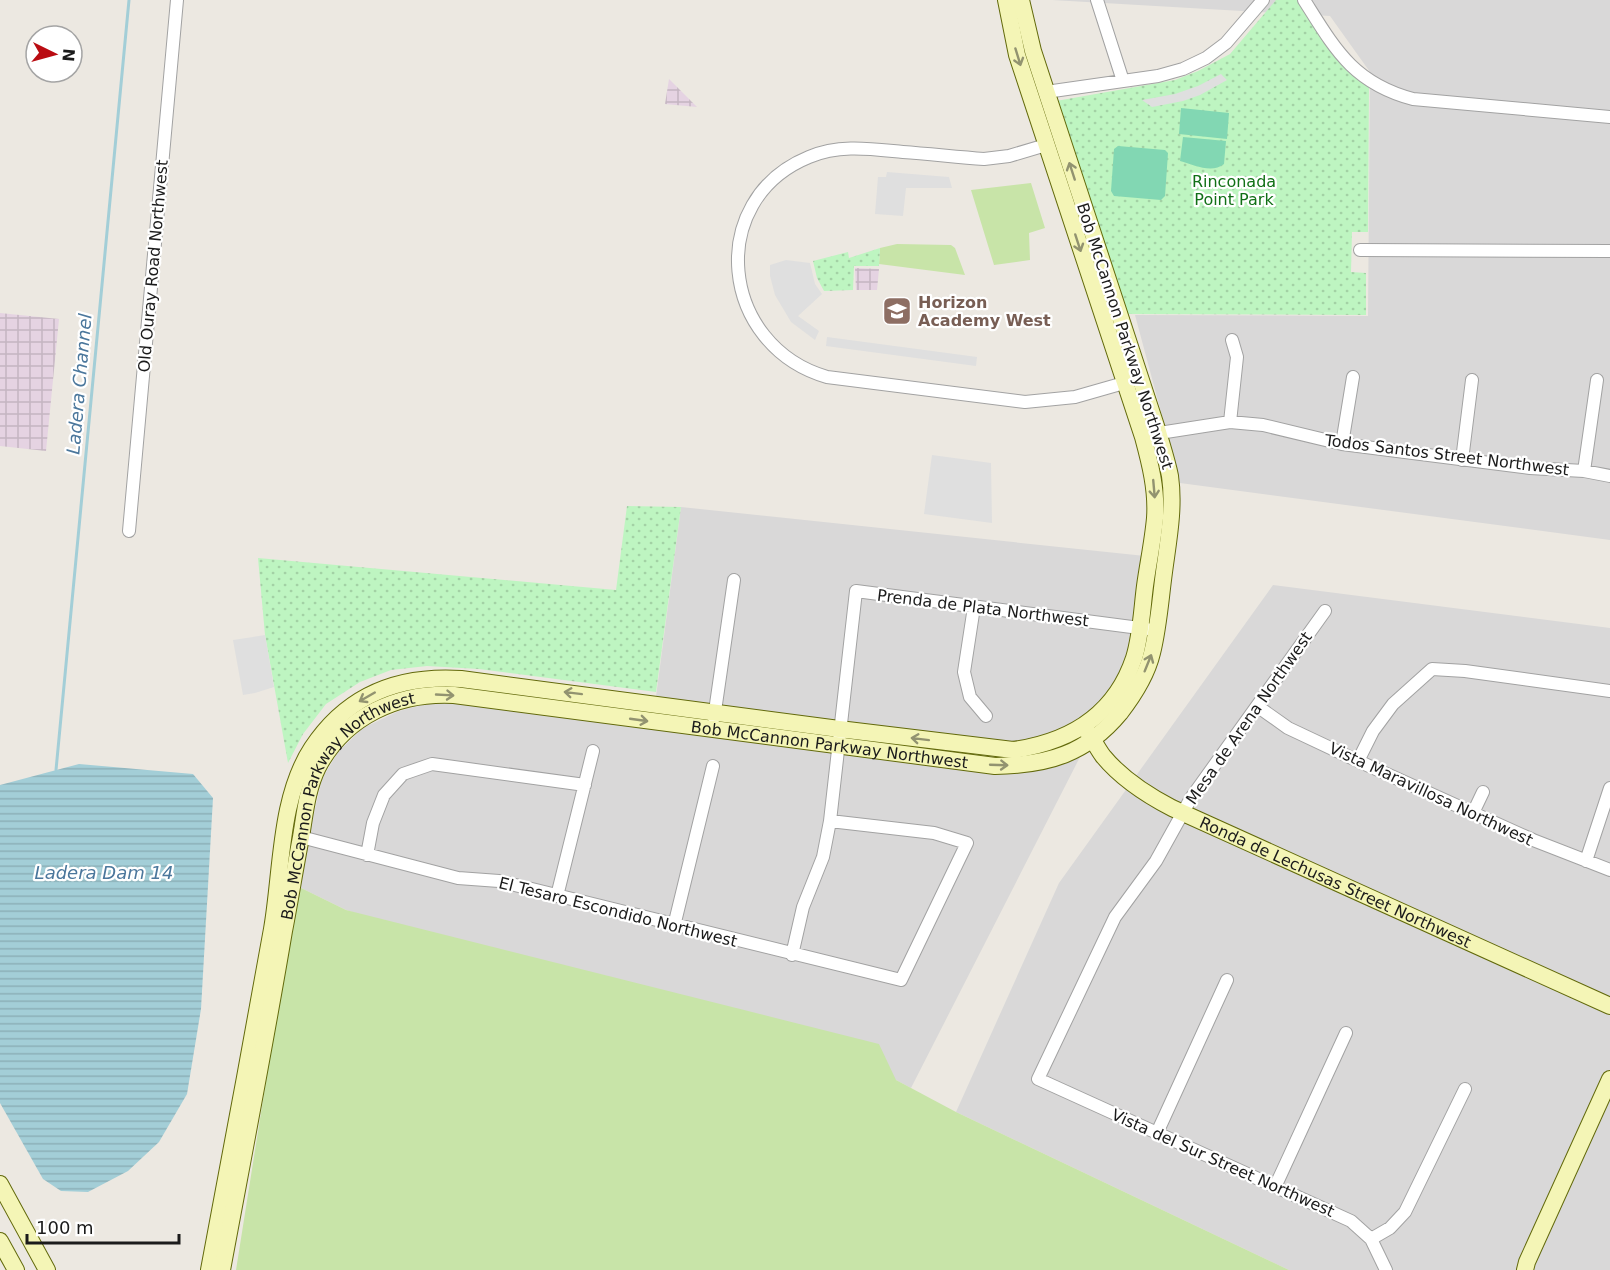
<svg xmlns="http://www.w3.org/2000/svg" width="1610" height="1270" font-family="'DejaVu Sans',sans-serif">
<style>
.residential{fill:#d9d8d8}
.industrial{fill:url(#industrial-grid)}
.grass{fill:#c8e4a8}
.park{fill:url(#park-dots)}
.pitch{fill:#82d7b3}
.parking{fill:#dfdfdf}
.water{fill:url(#water-rules)}
.lines{fill:none;stroke-linecap:round;stroke-linejoin:round}
.stream{stroke:#a3ced7;stroke-width:3}
.street-casing{stroke:#a2a2a2;stroke-width:14}
.secondary-casing{stroke:#62690b;stroke-width:18}
.street{stroke:#fff;stroke-width:12}
.secondary{stroke:#f4f5b6;stroke-width:16}
.oneway{stroke:#929370}
.labels{text-anchor:middle;dominant-baseline:central;stroke-width:4.5;stroke-linejoin:round;paint-order:stroke}
.park-label{font-size:16px;fill:#117016;stroke:#fff}
.street-label{font-size:16px;fill:#1b1b1b;stroke:#fff}
.education-label{font-size:16px;font-weight:bold;fill:#785e54;stroke:#fff;text-anchor:start}
.water-label{font-size:18px;font-style:italic;fill:#4b779c;stroke:#fff}
</style>
<defs>
<pattern id="industrial-grid" width="8" height="8" patternUnits="userSpaceOnUse" patternTransform="scale(1.5)"><rect width="8" height="8" fill="#e5d3e2"/><path d="M0 4h8M4 0v8" fill="none" stroke="#c4b5c1"/></pattern>
<pattern id="park-dots" width="8" height="8" patternUnits="userSpaceOnUse" patternTransform="scale(1.5)"><rect width="8" height="8" fill="#bef5c1"/><path d="M2 2h.1M6 6h.1" fill="none" stroke="#a3d1a5" stroke-width="1.8" stroke-linecap="round"/></pattern>
<pattern id="water-rules" width="6" height="5" patternUnits="userSpaceOnUse" patternTransform="scale(1.5)"><rect width="6" height="5" fill="#a3ced7"/><path d="M0 2.5h6" fill="none" stroke="#8cb0b8"/></pattern>
</defs>
<rect width="100%" height="100%" fill="#ece8e1"/>
<!-- residential -->
<path class="residential" d="M1052,0H1610V540L1180,483L1135,315L1368,316L1370,72L1330,16Z
M681,507L1145,556L1129,661L911,1088L896,1080L346,910L297,886L322,779L338,752L363,728L399,711L439,701L652,727Z
M1273,585L1610,628V1270H1289L956,1112L1059,883Z"/>
<!-- industrial -->
<path class="industrial" d="M669,79L697,107L665,104Z
M855,268L879,269L877,290H856Z
M0,313L59,319L46,451L0,446Z"/>
<!-- grass -->
<path class="grass" d="M1031,183L1045,228L1029,233L1030,260L994,265L971,190Z
M897,244L951,245L955,248L965,275L879,264L880,248Z
M297,886L346,910L879,1044L896,1080L956,1112L1289,1270H236Z"/>
<!-- park -->
<path class="park" d="M1276,0H1300L1369,86L1368,232H1352L1351,272L1366,273V315L1128,314L1056,101L1175,80L1198,71L1230,54Z
M880,248L879,266H854L853,290L824,291L817,278L813,261L848,252L849,258Z
M627,506L681,507L656,692L479,669L427,666L391,670L360,682L326,704L303,734L288,763L265,635L258,558L616,590Z"/>
<!-- pitch -->
<path class="pitch" d="M1181,108L1229,113L1227,139L1179,134Z
M1183,137L1226,141L1224,164C1212,174 1194,165 1180,161Z
M1118,146L1165,150L1168,153L1165,196L1161,200L1114,196L1111,191L1114,149Z"/>
<!-- parking -->
<path class="parking" d="M1221,74L1227,80L1200,95L1183,101L1152,107L1142,100L1175,94L1198,86Z
M887,172L949,177L952,188H906L903,216L875,214L878,177H886Z
M786,260L810,263L815,284L822,294L798,316L819,331L815,340L791,322L775,295L770,276V265Z
M827,337L977,357L976,366L826,346Z
M932,455L991,463L992,523L924,514Z
M265,635L274,687L255,693L243,695L233,640Z"/>
<!-- water -->
<path class="water" d="M79,764L193,774L213,798L201,1009L187,1094L159,1142L128,1171L88,1192L61,1191L43,1179L0,1103V785Z"/>
<g class="lines">
<!-- stream -->
<path class="stream" d="M56,770L129,0"/>
<!-- street casing -->
<g class="street-casing">
<path id="street" d="M1097,0L1123,81
M1304,0C1335,49 1353,83 1413,99L1610,117
M1046,92L1158,76L1183,69L1206,58L1226,43L1263,0
M1046,145L1009,156L984,159C957,157 930,154 903,152C871,149 840,144 809,157C704,200 720,346 827,377L1025,402L1075,397L1124,383
M1360,250L1610,251
M1230,422L1237,357L1232,340
M1153,434L1230,422L1263,425L1342,444L1530,468L1584,471L1610,476
M1342,444L1353,377
M1462,460L1472,380
M1584,471L1597,380
M129,531L177,0
M974,607L964,672L970,697L986,716
M1325,611L1191,798L1156,861L1115,917L1038,1079L1351,1221L1371,1239L1386,1270
M1257,706L1288,728L1358,761L1533,840L1610,870
M714,718L734,580
M1358,761L1373,731L1393,704L1432,669L1465,671L1610,691
M1473,813L1483,792
M301,837L458,878L499,881L901,980L967,843L934,833L830,821
M367,855L373,823L384,795L403,774L432,764L585,785
M1586,861L1610,788
M557,896L593,751
M674,926L713,766
M792,955L803,907L823,857L830,821L856,591L1147,629
M1157,1133L1227,980
M1275,1187L1346,1033
M1371,1239L1390,1228L1405,1212L1465,1089"/>
</g>
<!-- secondary casing -->
<g class="secondary-casing">
<g id="secondary">
<path id="s1" d="M1087,731C1093,739 1097,748 1103,756C1121,778 1147,795 1172,808L1610,1006"/>
<path d="M0,1184L47,1270"/>
<path d="M0,1241L16,1270"/>
<path d="M209,1270C230,1156 252,1043 272,929C282,872 279,798 312,748C347,695 399,675 461,679L839,729L1013,750C1070,742 1115,715 1134,658C1141,636 1142,609 1145,586C1148,564 1153,541 1155,518C1157,490 1150,463 1143,437L1017,55L1006,0"/>
<path id="s2" d="M222,1270C243,1157 265,1044 284,931C290,900 295,868 301,837C305,813 307,789 318,767C345,716 398,692 454,695L995,766C1048,765 1086,754 1120,713C1134,695 1147,674 1152,653C1158,629 1160,604 1163,580C1167,546 1175,511 1170,476C1167,461 1162,446 1158,432L1033,51L1021,0"/>
<path d="M1525,1270L1527,1262L1610,1079"/>
</g>
</g>
<!-- street -->
<use href="#street" class="street"/>
<!-- secondary -->
<use href="#secondary" class="secondary"/>
</g>
<!-- one-way arrows -->
<defs><path id="oneway-shaft" d="M-6 0H5M1.5-3L5.5 0L1.5 3" fill="none" stroke-width="1.6" stroke-linecap="round" stroke-linejoin="round" transform="scale(1.5)"/></defs>
<g class="oneway">
<use href="#oneway-shaft" transform="translate(1018 57) rotate(73)"/>
<use href="#oneway-shaft" transform="translate(1072 171) rotate(-108)"/>
<use href="#oneway-shaft" transform="translate(1078 243) rotate(72)"/>
<use href="#oneway-shaft" transform="translate(1154 489) rotate(85)"/>
<use href="#oneway-shaft" transform="translate(1148 663) rotate(-68)"/>
<use href="#oneway-shaft" transform="translate(573 693) rotate(-173)"/>
<use href="#oneway-shaft" transform="translate(445 695) rotate(3)"/>
<use href="#oneway-shaft" transform="translate(367 697) rotate(150)"/>
<use href="#oneway-shaft" transform="translate(639 720) rotate(8)"/>
<use href="#oneway-shaft" transform="translate(920 739) rotate(-173)"/>
<use href="#oneway-shaft" transform="translate(999 765) rotate(2)"/>
</g>
<!-- icons -->
<defs>
<g id="school-square" transform="scale(1.5)"><rect x="-9" y="-9" width="18" height="18" rx="4" fill="#8d6e63" stroke="#fff"/><path d="M0-5L7-2L0 1L-7-2ZM-4 1L0 2.5L4 1V4Q0 6-4 4Z" fill="#fff"/></g>
</defs>
<g fill-rule="evenodd">
<use href="#school-square" x="897" y="311"/>
</g>
<g class="labels">
<!-- park labels -->
<g class="park-label">
<text x="1234" y="181">Rinconada<tspan x="1234" dy="18">Point Park</tspan></text>
</g>
<!-- street labels -->
<g class="street-label">
<text transform="translate(153 266) rotate(-85)">Old Ouray Road Northwest</text>
<text transform="translate(1125 336) rotate(72)">Bob McCannon Parkway Northwest</text>
<text transform="translate(1447 455) rotate(7)">Todos Santos Street Northwest</text>
<text transform="translate(983 608) rotate(7)">Prenda de Plata Northwest</text>
<text transform="translate(1249 718) rotate(-55)">Mesa de Arena Northwest</text>
<text stroke="none"><textPath href="#s2" startOffset="1054">Bob McCannon Parkway Northwest</textPath></text>
<text transform="translate(1431 794) rotate(25)">Vista Maravillosa Northwest</text>
<text stroke="none"><textPath href="#s2" startOffset="496">Bob McCannon Parkway Northwest</textPath></text>
<text stroke="none"><textPath href="#s1" startOffset="296">Ronda de Lechusas Street Northwest</textPath></text>
<text transform="translate(618 912) rotate(14)">El Tesaro Escondido Northwest</text>
<text transform="translate(1223 1163) rotate(24)">Vista del Sur Street Northwest</text>
</g>
<!-- education labels -->
<g class="education-label">
<text x="918" y="302">Horizon<tspan x="918" dy="18">Academy West</tspan></text>
</g>
<!-- water labels -->
<g class="water-label">
<text transform="translate(79 384) rotate(-85)">Ladera Channel</text>
<text x="104" y="872">Ladera Dam 14</text>
</g>
</g>
<!-- north arrow -->
<g transform="translate(54 54) rotate(95)"><circle r="28" fill="#ffffff" stroke="#a4a4a4" stroke-width="1.5"/>
<path d="M0-4.5L10 22L0 15L-10 22Z" fill="#ba0c12"/>
<text y="-9" font-size="16" font-weight="bold" text-anchor="middle" fill="#1b1b1b">N</text>
</g>
<!-- scale -->
<path d="M27 1234v9h152v-9" fill="none" stroke="#1b1b1b" stroke-width="3"/>
<text x="36" y="1234" font-size="18" fill="#1b1b1b" stroke="#ffffff" stroke-width="4.5" paint-order="stroke">100 m</text>
</svg>
